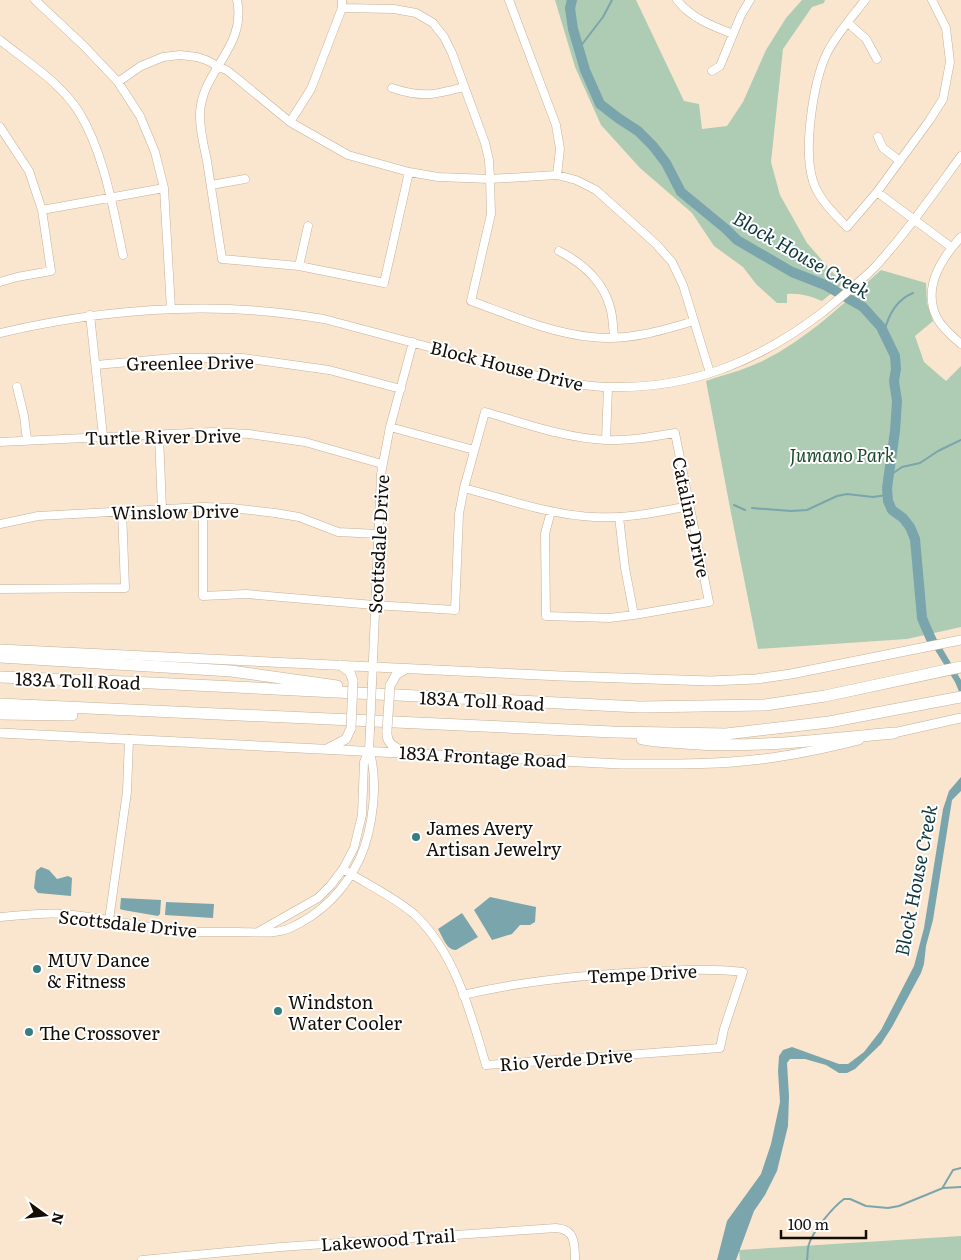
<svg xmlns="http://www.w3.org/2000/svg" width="961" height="1260" font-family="Literata,serif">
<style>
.green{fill:#aeccb4}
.water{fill:#7ba5ac}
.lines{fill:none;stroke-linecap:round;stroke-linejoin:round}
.stream{stroke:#7ba5ac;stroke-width:2}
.river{stroke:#7ba5ac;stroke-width:10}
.minor-casing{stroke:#c3b199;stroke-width:9}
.major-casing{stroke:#c3b199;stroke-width:10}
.highway-casing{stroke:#c3b199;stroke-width:12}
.minor{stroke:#fff;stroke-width:8}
.major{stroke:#fff;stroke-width:9}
.highway{stroke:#fff;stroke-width:11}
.minor-bridge-casing{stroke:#c3b199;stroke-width:9;stroke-linecap:butt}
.major-bridge-casing{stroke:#c3b199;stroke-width:10;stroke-linecap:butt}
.minor-bridge{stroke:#fff;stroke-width:8}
.major-bridge{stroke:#fff;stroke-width:9}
.poi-dot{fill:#357e82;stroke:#fff;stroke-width:2}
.labels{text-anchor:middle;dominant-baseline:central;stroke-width:4;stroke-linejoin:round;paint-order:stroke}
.street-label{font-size:18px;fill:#130d06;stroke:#fff}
.park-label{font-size:18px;font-style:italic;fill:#184a2a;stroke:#fff}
.poi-label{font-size:18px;fill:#130d06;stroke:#fff;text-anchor:start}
.water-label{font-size:19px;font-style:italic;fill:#0e383e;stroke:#fff}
</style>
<rect width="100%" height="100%" fill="#fae6ce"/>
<!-- green -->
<path class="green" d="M555,0H636L684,101L699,104L702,129L727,126L743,102L766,50L786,18L802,0H825L824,3L812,7L783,49L771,162L780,195L807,243L843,284L822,301C810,296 800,293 787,294V303H777L756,284L743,267L714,246L692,213L640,168L601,125L575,67Z
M881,270L926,283L927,303L933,321L915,336L924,362L946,381L961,366V627L907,639L758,649L731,513L706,381C723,375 741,371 758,363C803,343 844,303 881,270Z
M961,1236V1260H740L739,1250Z"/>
<!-- water -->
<path class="water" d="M929,626L961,680V696L955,682L922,629Z
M961,777V791L952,800L933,920L926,946L924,964L921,973L892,1027L881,1044L855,1069L847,1073H839L826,1065L805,1059H790L787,1063L789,1096L788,1126L777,1171L765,1195L754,1211L736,1260H717L727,1221L761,1174L771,1144L780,1102L778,1071L779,1056L783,1050L792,1047L839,1064H848L864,1052L881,1030L914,966L924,928L943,809L949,791Z
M41,867L49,870L57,879L68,876L72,878L71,896L38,893L34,888L36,871Z
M490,897L536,907L535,922L530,925H520L512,934L492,940L474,910Z
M121,898L161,900L160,914L158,916L123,910L120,909Z
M166,902L214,904L213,918L165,915Z
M462,913L478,937L456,950C446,950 443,937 438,929Z"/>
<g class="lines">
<!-- stream -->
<path class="stream" d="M580,47L603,17L612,0
M884,333C888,315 896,300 913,293
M889,476L902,467L920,463L938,451L961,440
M734,505L745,510
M752,508L791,511L807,510L837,496L847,494L873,497L887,495
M943,1187L953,1170L961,1168
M807,1260C808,1255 807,1249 809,1244C813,1231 833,1207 844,1199H850L866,1206L888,1208L899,1206L943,1188L961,1187"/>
<!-- river -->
<path class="river" d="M572,0L570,8L573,29L585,70L600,104L618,118L638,131L653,146L666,163L681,192L726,229L737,240L792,272L825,285L863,307L881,327L895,356L896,369L894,381L897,401L895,431L887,488L888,501L892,510L903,518L910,527L915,539L922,618L931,639"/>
<!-- minor casing -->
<g class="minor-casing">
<path id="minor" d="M35,0L84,46L118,82L140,116L155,152L164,188L171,309
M237,0C247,47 203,69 200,112C199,128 204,146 207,161C212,194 217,226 222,259L299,266L384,283L409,172
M509,0L556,125L560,149L557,175
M677,0C691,18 712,26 733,34
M865,0C853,16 836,35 827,53C813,82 803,150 813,181C818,198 834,214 847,227L877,192L929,121L943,99L950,62L946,28L932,0
M342,8L394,9L416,13L433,23L444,37L452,53L485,143L489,160L490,179L491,214L471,301C510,315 550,333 592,337C627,341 661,331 694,321
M848,23L866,39L877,59
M0,40C27,62 60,82 79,112C104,153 113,208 123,255
M712,71L720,66L741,15L750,0
M118,82L141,66L163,57L180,55L197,57L206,60L228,71L290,122L348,155L409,172L438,177L490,179L557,175L576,180L596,190L656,244L672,262L683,285L710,373
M392,88C422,98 434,95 464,87
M290,122L311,89L342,8V0
M0,127L29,171L42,210L51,271L17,277L0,282
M878,137L883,148L900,161
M211,185L245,179
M877,192L951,247
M42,210L164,188
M961,237C941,259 922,288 937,318C942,328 953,337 961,344
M559,251C582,263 603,281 610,307C613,316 613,327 614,338
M299,266L308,226
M90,315L103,436
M0,333C107,308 216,300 324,319L538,376C562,381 586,387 610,387C692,389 759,361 823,312C841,297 859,283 875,267C907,232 933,194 961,156
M96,365L173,358H243L329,370L401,389
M17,387L24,416L27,440
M390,427L474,450
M159,435L162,509
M606,440L608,387
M0,442L212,432L249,434L305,442L382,464
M464,488C506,499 550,515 594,517C627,519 658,512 689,506
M203,507V596L246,594L374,605L455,610L459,514L464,488L485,412C524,423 564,438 605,440C629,441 652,437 675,433L709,602L634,615L609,618L546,616L545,534L551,511
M619,517L625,568L634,615
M0,524L38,516L203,507L232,508L275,513L299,517L338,532L378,534
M0,589L125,588L122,511
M372,683L381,474L390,427L413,342
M343,869C366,884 393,896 414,914C455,952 471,1014 486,1065L720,1048L724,1029L743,972C710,968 677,970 644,972C583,975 522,981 463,995
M0,917C21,916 43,912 64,914C107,918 149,929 192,932C207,932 222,932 237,932C254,932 274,935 290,928C323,913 345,890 360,858C373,829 379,780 369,750
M109,920L127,792L129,739
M258,932L318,898L331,885L343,869L354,848L362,815L364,762L369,750L370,730
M142,1260L281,1247L556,1228C575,1229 575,1244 575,1260"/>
</g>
<!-- major casing -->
<g class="major-casing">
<path id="major" d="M0,649L561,676L710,681L756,679L791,674L961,640
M340,665L350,672L353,681
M390,686L396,675L406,669
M387,730C386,741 391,746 401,750
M0,733L621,764C668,764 716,765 762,759C795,755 827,748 859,740
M889,734L961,718
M329,748L346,739L351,728"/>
</g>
<!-- highway casing -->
<g class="highway-casing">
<path id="highway" d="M0,657L231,671L337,686
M0,677L152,683L640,707L765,705L825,696L961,667
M0,704L613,732L726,734L829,722L961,697
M0,714L72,715
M642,739C655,742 670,742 684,743C754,749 824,739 894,733"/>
</g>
<!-- minor -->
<use href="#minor" class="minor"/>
<!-- major -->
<use href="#major" class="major"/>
<!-- highway -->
<use href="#highway" class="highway"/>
<!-- minor-bridge casing -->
<g class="minor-bridge-casing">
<path id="minor-bridge" d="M370,730L372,683"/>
</g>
<!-- major-bridge casing -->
<g class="major-bridge-casing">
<path id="major-bridge" d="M351,728L353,681
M387,730L390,686"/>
</g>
<!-- minor-bridge -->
<use href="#minor-bridge" class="minor-bridge"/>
<!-- major-bridge -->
<use href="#major-bridge" class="major-bridge"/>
</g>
<!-- markers -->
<g class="poi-dot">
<circle cx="416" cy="837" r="5"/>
<circle cx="37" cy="969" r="5"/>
<circle cx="278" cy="1011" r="5"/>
<circle cx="29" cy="1032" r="5"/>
</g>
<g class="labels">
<!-- street labels -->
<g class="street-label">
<text transform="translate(190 362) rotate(-1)">Greenlee Drive</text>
<text transform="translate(507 365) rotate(14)">Block House Drive</text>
<text transform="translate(163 436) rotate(-1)">Turtle River Drive</text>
<text transform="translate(175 511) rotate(-1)">Winslow Drive</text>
<text transform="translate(692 517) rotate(78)">Catalina Drive</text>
<text transform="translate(378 544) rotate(-87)">Scottsdale Drive</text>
<text transform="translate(78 680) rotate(2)">183A Toll Road</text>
<text transform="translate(482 700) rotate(3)">183A Toll Road</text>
<text transform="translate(483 756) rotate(3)">183A Frontage Road</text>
<text transform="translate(128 923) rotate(6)">Scottsdale Drive</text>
<text transform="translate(642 973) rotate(-3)">Tempe Drive</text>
<text transform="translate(566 1059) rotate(-4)">Rio Verde Drive</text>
<text transform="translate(388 1239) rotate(-4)">Lakewood Trail</text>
</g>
<!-- park labels -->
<g class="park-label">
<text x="842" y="454">Jumano Park</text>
</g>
<!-- poi labels -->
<g class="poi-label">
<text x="426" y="827">James Avery<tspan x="426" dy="21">Artisan Jewelry</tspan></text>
<text x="47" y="959">MUV Dance<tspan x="47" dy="21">&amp; Fitness</tspan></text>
<text x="288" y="1001">Windston<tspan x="288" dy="21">Water Cooler</tspan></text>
<text x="39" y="1032">The Crossover</text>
</g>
<!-- water labels -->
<g class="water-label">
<text transform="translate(802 254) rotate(30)">Block House Creek</text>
<text transform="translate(915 880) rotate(-79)">Block House Creek</text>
</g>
</g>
<!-- north arrow -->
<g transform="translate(45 1215) rotate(105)" stroke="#ffffff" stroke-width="4" paint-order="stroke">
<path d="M0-4L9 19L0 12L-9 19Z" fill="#130d06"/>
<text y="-8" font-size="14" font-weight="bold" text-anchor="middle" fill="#130d06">N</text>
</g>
<!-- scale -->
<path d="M781 1230v8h85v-8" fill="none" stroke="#130d06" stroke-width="2.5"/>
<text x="788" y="1230" font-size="15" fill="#130d06" stroke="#ffffff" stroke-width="4" paint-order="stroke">100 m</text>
</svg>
